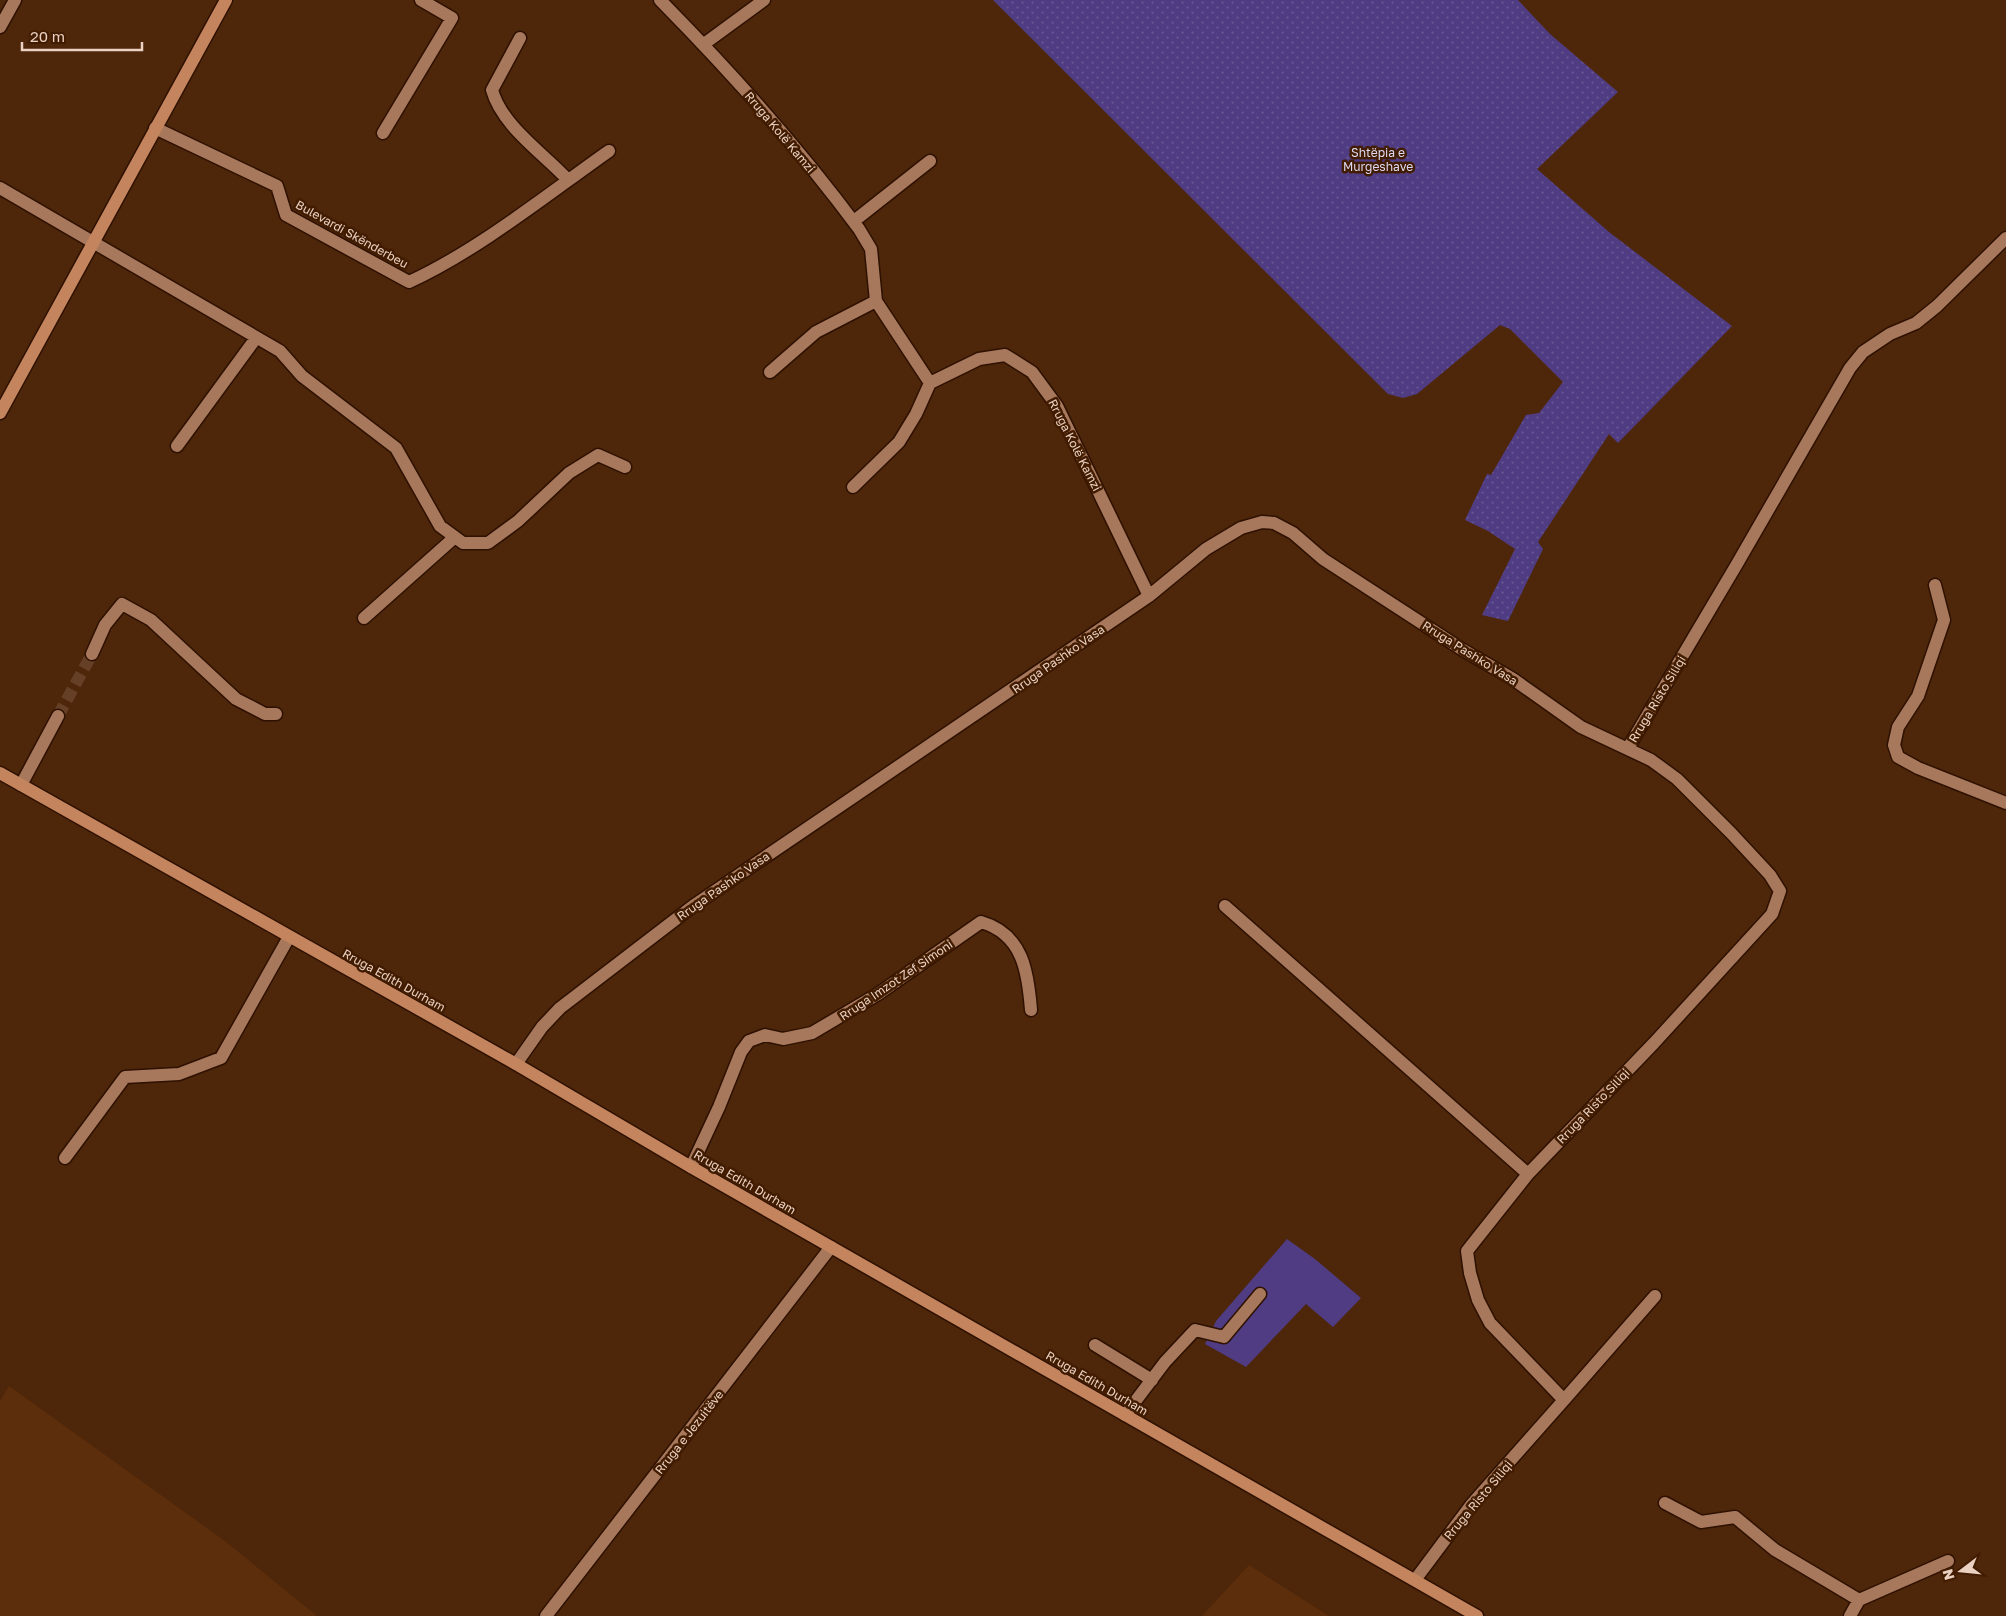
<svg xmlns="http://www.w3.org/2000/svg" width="2006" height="1616" font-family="'Golos Text',sans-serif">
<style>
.built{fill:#5c2e0b}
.park{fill:#4f3c83}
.garden{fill:url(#garden-dots)}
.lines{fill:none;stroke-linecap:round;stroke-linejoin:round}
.minor-tunnel{stroke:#664026;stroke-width:12;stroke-dasharray:12 6;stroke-linecap:butt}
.minor-casing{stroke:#2e1100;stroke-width:15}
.major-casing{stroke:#2e1100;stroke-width:15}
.minor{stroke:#a7785c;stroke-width:12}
.major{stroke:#c4855e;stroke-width:12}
.labels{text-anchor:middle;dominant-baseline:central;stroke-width:5;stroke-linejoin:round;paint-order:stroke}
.street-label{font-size:12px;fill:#ebd1c2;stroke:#421c00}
.park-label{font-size:12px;fill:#ddd9f3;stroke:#421c00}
</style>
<defs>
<pattern id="garden-dots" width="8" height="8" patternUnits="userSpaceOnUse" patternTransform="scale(1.25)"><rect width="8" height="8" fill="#4f3c83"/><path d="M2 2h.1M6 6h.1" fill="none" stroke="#685793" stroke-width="1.8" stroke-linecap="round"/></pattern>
</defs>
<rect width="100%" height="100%" fill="#4e260a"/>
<!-- built -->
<path class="built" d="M9,1386L225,1541L317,1616H0V1401Z
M1249,1565L1329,1616H1202Z"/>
<!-- park -->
<path class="park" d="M1287,1239L1315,1259L1361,1298L1333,1327L1306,1304L1246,1367L1205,1344L1216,1321Z"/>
<!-- garden -->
<path class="garden" d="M993,0H1518L1550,34L1618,92L1537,169L1609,232L1732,326L1618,443L1609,434L1538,542L1543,549L1508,621L1482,615L1515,549L1488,531L1465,520L1487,474L1491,475L1526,415L1539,413L1563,382L1510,329L1500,325L1417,394L1403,398L1388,394Z"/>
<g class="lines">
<!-- minor-tunnel -->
<path class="minor-tunnel" d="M58,716L92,654"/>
<!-- minor casing -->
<g class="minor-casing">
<path id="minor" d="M660,0C731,72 799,148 859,229L871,249L876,301L930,383L979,359L1005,355L1032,372L1057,406L1149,596
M0,27L15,0
M520,38L492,90C502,126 543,153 568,180
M704,44L764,0
M155,128L277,186L286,215L409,282C477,251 548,194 609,151
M383,133L452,18L421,0
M0,188L280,351L302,376L396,448L440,526L463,543H488L518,521L569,473L598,455L625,467
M854,221L930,161
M770,372L816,332L876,301
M177,446L256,338
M853,487L899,442L916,414L930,383
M1935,585L1944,620L1918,696L1898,727L1894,745L1898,757L1918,768L2006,803
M364,618L455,537
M92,654L105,625L122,604L151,620L236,699L265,714H276
M1628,748L1737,564L1850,368L1863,352L1890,334L1916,323L1937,306L2006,238
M21,785L58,716
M1225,906L1528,1174
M516,1064L542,1027L560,1008L693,906L1149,596L1206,549L1241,528L1262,522L1274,523L1293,533L1323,559L1463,650L1513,679L1581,727L1651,760L1677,779L1731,833L1770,875L1780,891L1772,914L1654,1043L1528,1174L1467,1251L1470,1273L1478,1300L1490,1323L1564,1400L1471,1505L1415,1580
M65,1158L125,1077L179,1074L221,1058L289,937
M691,1167L719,1107L741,1052L749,1041L765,1035L783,1039L812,1033L878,994L981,922C1023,934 1028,972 1031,1010
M1095,1345L1152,1380
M1564,1400L1655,1296
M1125,1415L1165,1362L1195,1330L1224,1337L1260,1294
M1665,1503L1701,1522L1735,1517L1775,1550L1859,1600
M546,1616L831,1247
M1850,1616L1859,1600L1948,1561"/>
</g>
<!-- major casing -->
<g class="major-casing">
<path id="major" d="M0,413L226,0
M0,773L516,1064L691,1167L1477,1616"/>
</g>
<!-- minor -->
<use href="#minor" class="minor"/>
<!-- major -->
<use href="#major" class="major"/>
</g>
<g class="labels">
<!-- street labels -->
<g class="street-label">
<text transform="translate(780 132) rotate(50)">Rruga Kolë Kamzi</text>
<text transform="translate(352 234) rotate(29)">Bulevardi Skënderbeu</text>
<text transform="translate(1075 445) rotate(63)">Rruga Kolë Kamzi</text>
<text transform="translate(1470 653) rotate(32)">Rruga Pashko Vasa</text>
<text transform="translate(1058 659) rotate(-35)">Rruga Pashko Vasa</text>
<text transform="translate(1657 699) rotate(-59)">Rruga Risto Siliqi</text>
<text transform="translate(723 886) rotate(-35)">Rruga Pashko Vasa</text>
<text transform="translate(394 980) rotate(29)">Rruga Edith Durham</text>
<text transform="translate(896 980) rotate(-34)">Rruga Imzot Zef Simoni</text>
<text transform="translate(1593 1106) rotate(-46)">Rruga Risto Siliqi</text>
<text transform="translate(745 1182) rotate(30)">Rruga Edith Durham</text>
<text transform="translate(1097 1383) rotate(30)">Rruga Edith Durham</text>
<text transform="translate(689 1432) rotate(-52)">Rruga e Jezuitëve</text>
<text transform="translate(1478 1500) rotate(-50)">Rruga Risto Siliqi</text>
</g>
<!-- park labels -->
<g class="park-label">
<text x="1378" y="152">Shtëpia e<tspan x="1378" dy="14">Murgeshave</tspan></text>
</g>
</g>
<!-- north arrow -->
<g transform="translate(1961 1571) rotate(254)" stroke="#421c00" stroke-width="4" paint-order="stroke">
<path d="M0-4L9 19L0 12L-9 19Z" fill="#ebd1c2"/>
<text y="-8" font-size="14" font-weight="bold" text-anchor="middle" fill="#ebd1c2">N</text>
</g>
<!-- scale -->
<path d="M22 42v8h120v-8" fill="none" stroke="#ebd1c2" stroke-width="2.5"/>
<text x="30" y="42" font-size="15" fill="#ebd1c2" stroke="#421c00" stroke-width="4" paint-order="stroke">20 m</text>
</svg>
